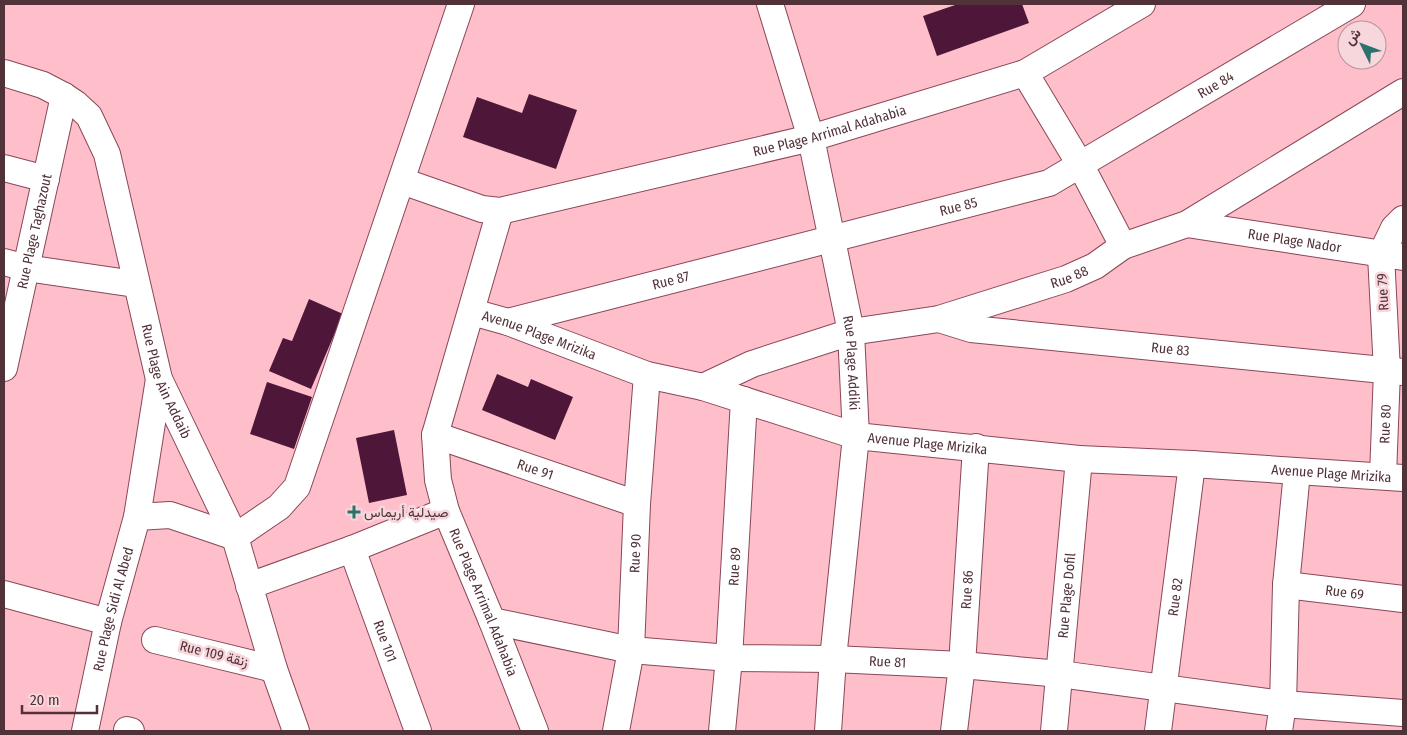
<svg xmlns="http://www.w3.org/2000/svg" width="1407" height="735" font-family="'Fira Sans Condensed',Vazirmatn,sans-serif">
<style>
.building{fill:#4e1739}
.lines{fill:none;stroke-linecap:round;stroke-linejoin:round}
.street-casing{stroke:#8a4757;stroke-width:28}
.street{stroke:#fff;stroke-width:26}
.poi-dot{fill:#2a726b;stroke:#f7d6dc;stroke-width:2}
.labels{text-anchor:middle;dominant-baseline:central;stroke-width:5;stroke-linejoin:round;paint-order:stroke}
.street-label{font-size:14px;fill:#513239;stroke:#f7d6dc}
.poi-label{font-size:14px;fill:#513239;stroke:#f7d6dc;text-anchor:start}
</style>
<rect width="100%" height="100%" fill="#febfcb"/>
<!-- building -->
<path class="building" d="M958,4H1022L1029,23L937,56L923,16Z
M529,94L577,110L556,169L463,137L477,97L522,113Z
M309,299L343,314L311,389L269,371L283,338L292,341Z
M497,374L528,387L531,379L573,397L555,440L482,410Z
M267,382L312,397L294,449L250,434Z
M394,430L407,495L369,503L356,438Z"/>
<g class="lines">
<!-- street casing -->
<g class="street-casing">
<g id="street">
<path id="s1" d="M770,4L811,138L851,332L856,436L833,659L828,731"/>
<path id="s2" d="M4,73L43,85L64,96L76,104L89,116L107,154L159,379L235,537L274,669L296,731"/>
<path d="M1025,73L1081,166L1123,246"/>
<path d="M4,168L46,179"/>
<path id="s3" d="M402,181L482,209L500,211L811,138L1025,73L1142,4"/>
<path id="s4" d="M500,211L435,435L438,480L446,511L492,621L535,731"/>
<path id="s5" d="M1187,224L1403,257"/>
<path d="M4,262L26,268L135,284"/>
<path id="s6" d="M472,312L508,322L647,375L703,387L856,436L1079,459L1192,464L1403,478"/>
<path id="s7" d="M939,319L971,329L1403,372"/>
<path id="s8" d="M508,322L1049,183L1352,4"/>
<path id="s9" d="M4,368L64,96"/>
<path id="s10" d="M703,387L752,364L851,332L939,319L1066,279L1095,266L1123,246L1187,224L1403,92"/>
<path id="s11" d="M435,435L637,504"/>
<path id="s12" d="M1383,476L1387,371L1381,255L1394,228L1403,219"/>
<path d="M137,517L170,515L235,537L279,507L297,487L461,4"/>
<path id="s13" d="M352,549L418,731"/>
<path id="s14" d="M1286,585L1403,599"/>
<path d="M249,586L352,549L446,511"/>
<path d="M4,594L108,622"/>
<path id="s15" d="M492,621L631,650L729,658L833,659L962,665L1060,674L1283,704L1403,713"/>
<path d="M155,640L274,669"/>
<path d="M127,730L131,731"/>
<path id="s16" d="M85,731L108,622L137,517L159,379"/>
<path id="s17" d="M616,731L631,650L637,504L647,375"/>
<path id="s18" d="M722,731L729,658L744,400"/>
<path id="s19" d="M954,731L962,665L976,447"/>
<path id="s20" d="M1054,731L1079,459"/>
<path id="s21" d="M1158,731L1192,464"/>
<path d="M1279,731L1283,704L1286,585L1297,472"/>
</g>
</g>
<!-- street -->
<use href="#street" class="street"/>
</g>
<!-- markers -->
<path class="poi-dot" d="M351.5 504.5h5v5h5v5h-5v5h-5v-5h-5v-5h5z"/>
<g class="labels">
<!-- street labels -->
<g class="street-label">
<text stroke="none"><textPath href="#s8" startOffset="752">Rue 84</textPath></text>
<text stroke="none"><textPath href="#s3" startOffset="442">Rue Plage Arrimal Adahabia</textPath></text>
<text stroke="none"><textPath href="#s8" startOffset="465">Rue 85</textPath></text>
<text stroke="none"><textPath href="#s9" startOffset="140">Rue Plage Taghazout</textPath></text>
<text stroke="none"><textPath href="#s5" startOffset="109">Rue Plage Nador</textPath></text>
<text stroke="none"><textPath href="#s10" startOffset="384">Rue 88</textPath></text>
<text stroke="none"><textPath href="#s8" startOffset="168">Rue 87</textPath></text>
<text transform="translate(1383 292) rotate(-93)">Rue 79</text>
<text stroke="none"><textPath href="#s6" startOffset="71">Avenue Plage Mrizika</textPath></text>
<text stroke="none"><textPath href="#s7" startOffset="234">Rue 83</textPath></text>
<text stroke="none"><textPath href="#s1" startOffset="369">Rue Plage Addiki</textPath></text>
<text stroke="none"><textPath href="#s2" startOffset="374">Rue Plage Ain Addaib</textPath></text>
<text stroke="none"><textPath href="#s12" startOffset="52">Rue 80</textPath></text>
<text stroke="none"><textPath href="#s6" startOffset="476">Avenue Plage Mrizika</textPath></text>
<text stroke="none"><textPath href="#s11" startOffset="106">Rue 91</textPath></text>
<text stroke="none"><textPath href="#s6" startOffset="881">Avenue Plage Mrizika</textPath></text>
<text stroke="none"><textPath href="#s17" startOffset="179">Rue 90</textPath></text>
<text stroke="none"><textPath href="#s18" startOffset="165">Rue 89</textPath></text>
<text stroke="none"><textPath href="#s19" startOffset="142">Rue 86</textPath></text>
<text stroke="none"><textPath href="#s14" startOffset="59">Rue 69</textPath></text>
<text stroke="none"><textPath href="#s20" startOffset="136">Rue Plage Dofil</textPath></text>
<text stroke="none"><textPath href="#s21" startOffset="135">Rue 82</textPath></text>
<text stroke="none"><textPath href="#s4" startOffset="409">Rue Plage Arrimal Adahabia</textPath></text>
<text stroke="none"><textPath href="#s16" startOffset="125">Rue Plage Sidi Al Abed</textPath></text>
<text stroke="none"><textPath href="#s13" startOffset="98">Rue 101</textPath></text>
<text transform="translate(214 654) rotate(14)">Rue 109 زنقة</text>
<text stroke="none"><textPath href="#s15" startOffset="399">Rue 81</textPath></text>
</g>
<!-- poi labels -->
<g class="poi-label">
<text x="364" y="512">صيدلية أريماس</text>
</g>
</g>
<!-- border -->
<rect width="1407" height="735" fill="none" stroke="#513239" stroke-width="10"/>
<!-- north arrow -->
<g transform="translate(1362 45) rotate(312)"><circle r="24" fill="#f7d6dc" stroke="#b5949b"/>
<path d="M0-4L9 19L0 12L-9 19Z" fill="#2a726b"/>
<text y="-8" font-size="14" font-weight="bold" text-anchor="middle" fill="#513239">ش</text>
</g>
<!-- scale -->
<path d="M22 705v8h75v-8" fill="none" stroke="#513239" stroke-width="2.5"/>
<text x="30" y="705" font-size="15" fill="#513239" stroke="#f7d6dc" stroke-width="4" paint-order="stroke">20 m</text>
</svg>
